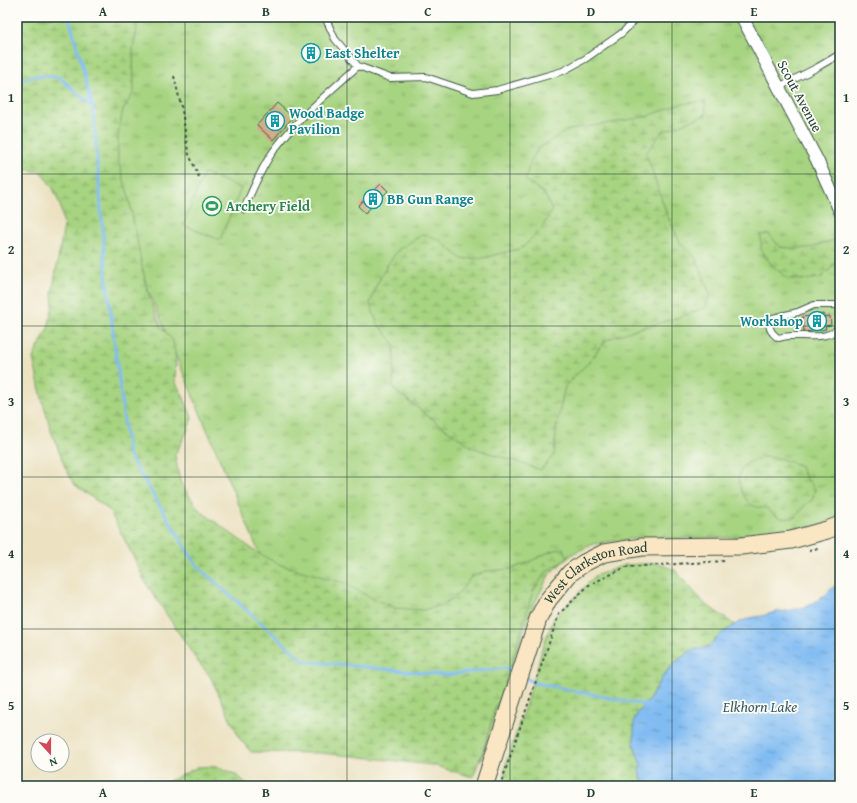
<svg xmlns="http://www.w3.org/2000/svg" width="857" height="803" font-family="'Gentium Book Plus',serif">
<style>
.grass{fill:url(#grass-tufts);stroke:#63885a}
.wetland{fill:url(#wetland-marsh);stroke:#63885a}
.garden{fill:#a7d481;stroke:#63885a}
.water{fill:url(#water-ripples);stroke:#507c93}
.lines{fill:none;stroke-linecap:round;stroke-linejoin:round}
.stream{stroke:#80bbf2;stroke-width:3}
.building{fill:#d3ac88}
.lane-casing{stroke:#3e5649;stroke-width:8}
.street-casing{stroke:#3e5649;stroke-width:14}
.secondary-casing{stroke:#3e5649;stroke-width:19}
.path{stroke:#3e5649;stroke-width:2;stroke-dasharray:3 3;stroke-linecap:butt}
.lane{stroke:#fff;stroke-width:6}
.street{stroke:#fff;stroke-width:12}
.secondary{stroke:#fbe6c4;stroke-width:17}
.grid{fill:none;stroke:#1f3d34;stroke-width:1;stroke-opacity:0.55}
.labels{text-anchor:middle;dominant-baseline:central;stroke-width:3.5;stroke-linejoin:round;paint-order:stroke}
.culture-label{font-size:14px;font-weight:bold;fill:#0d838f;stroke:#fdfcf7;text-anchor:start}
.street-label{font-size:14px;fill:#1f3d34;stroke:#fdfcf7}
.leisure-label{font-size:14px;font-weight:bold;fill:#27864d;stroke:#fdfcf7;text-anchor:start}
.water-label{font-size:15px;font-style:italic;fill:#375c64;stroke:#fdfcf7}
.neatline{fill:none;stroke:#1f3d34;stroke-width:1.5}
.grid-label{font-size:13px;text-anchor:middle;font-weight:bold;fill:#1f3d34}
</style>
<defs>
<pattern id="grass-tufts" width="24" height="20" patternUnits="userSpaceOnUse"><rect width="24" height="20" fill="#a7d481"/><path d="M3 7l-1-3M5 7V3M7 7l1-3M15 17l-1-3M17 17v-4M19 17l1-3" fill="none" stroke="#87ad6a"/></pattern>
<pattern id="wetland-marsh" width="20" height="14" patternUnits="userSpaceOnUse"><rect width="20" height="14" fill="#a7d481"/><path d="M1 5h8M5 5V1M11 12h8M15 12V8" fill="none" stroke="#87ad6a"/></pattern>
<pattern id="water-ripples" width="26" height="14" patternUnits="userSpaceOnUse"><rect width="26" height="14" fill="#80bbf2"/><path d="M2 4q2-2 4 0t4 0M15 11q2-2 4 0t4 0" fill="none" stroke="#6899c5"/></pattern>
</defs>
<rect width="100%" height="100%" fill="#fdfcf7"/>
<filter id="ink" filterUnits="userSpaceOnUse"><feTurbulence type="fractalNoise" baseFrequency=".025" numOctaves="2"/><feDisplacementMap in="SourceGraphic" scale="8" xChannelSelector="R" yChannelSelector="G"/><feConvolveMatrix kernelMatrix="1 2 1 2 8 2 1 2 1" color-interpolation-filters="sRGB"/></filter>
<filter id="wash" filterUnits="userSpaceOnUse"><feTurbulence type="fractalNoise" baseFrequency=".012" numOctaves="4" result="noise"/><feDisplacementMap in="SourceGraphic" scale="16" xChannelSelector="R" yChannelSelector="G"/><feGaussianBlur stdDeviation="0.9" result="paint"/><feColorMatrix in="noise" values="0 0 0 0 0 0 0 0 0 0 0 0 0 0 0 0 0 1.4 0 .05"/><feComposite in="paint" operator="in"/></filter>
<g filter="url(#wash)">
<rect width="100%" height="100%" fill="#ece2c2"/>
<!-- grass -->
<path class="grass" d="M33,17H840V517L825,523L792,531L754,537L630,539L594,544L574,553L550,573L529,615L481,761L325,709Z"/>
<!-- wetland -->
<path class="wetland" d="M17,17H136L137,28L133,49L134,92L123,110L118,134V160L128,194L142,266L149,296L160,325L173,341L176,361L175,381L183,396L192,417L187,432L175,455L180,482L199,510L259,554L281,565L344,583L370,597L395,608L423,610L442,605L458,594L471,577L486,571L511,569L529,562L549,552L563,548L568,558L547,571L533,591L506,681L493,715L484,748L473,777L432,765L353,756L320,753L251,752L240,739L210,676L198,662L144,580L135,560L109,510L74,484L65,467L51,431L42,399L33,358L48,328L53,305L52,293L64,226L60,205L53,188L41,172L22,169L17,171Z
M705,101L706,115L662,132L646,153L667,215L681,244L696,258L710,294L706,307L674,319L633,330L606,340L588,363L565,386L557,424L554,455L541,470L474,448L440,425L393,389L394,367V343L377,323L370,304L377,284L388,264L398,250L423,234L438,239L462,259L483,258L522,248L541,229L552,211L545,194L525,180L529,166L537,149L568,130L622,121L648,116L681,104Z
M769,234L780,247C791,248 802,249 813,247C823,244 826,240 838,241L840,249V257L836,263L822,277L814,279L799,280L787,278L771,264L761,251V235Z
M766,457L779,458L799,465L804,475L815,489L812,500L804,506L796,517C786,519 782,520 773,514C770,512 769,509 766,508C762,507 757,508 754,506C742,500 733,476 744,466C750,460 759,458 766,457Z
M657,563L675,570L687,584L704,603L735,625L721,634L711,644L705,648L692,650L675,662L669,668L656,687L648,702L645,705L635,730L634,744L641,765C639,773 642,778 644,786H509L504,781L506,764L538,666L542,648L554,618L595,576L624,565Z
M216,766C230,771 239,775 248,786H159L198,767Z"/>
<!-- garden -->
<path class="garden" d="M204,173L241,188L220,240L183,225Z"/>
<!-- water -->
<path class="water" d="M836,586H840V786H644L639,771L641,765L634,744V720L638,712L648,702L663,676L675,662L692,650L705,648L711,644L721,634L739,622L754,617L762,616L775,612L788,611L808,606L825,596L832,588Z"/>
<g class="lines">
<!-- stream -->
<path class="stream" d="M69,17L93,107L106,273L128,454L197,566L304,661L445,675L507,668L516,673
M17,81L34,76L59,77L92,106
M524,677L535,683L645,705"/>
</g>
<g id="blocks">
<!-- building -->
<path class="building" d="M313,44L320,57L310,62L303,49Z
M277,103L293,117L273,140L257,125Z
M381,184L388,191L365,213L358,206Z
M824,314V317L830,316L831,325L825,326L826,329L804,332L802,317Z"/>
</g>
</g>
<g filter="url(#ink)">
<use href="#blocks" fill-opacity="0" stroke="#3e5649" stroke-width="1"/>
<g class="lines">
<!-- lane casing -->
<g class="lane-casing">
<path id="lane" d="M325,17L335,39L358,66L390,78L426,77L473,93L497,90L563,71L585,59L622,33L638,17
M779,87L818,67L840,54
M244,209C252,191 259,173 270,156C294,121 327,94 358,66
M840,306L835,305H814L798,312L773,318L769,322C769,330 772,333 778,338C783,337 787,336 791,336C805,335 833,341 840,325"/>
</g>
<!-- street casing -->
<g class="street-casing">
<path id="street" d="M742,17L817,160L840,211"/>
</g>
<!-- secondary casing -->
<g class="secondary-casing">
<g id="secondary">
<path id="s1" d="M484,786L538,619L548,600L570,573L584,563L604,553L642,547L741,546L791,540L827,530L840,525"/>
</g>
</g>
<!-- path -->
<path class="path" d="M174,76L182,110L188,152L199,177
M809,550L815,549L820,547
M500,786L559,614L589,585L626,567L725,561"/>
<!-- lane -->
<use href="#lane" class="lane"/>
<!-- street -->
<use href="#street" class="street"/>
<!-- secondary -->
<use href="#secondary" class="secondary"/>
</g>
</g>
<!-- grid -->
<path class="grid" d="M185,17V786M347,17V786M510,17V786M672,17V786M17,174H840M17,326H840M17,477H840M17,629H840"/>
<!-- icons -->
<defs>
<g id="building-ring" transform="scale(1)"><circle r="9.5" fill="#fdfcf7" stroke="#0f9aa8" stroke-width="1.5"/><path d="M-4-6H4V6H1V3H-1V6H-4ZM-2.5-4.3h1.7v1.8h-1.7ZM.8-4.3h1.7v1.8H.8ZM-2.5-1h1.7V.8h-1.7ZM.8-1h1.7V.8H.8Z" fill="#0f9aa8"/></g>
<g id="stadium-ring" transform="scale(1)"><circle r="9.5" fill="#fdfcf7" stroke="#2e9e5b" stroke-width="1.5"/><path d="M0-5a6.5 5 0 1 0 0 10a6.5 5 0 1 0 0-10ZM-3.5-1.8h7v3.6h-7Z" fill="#2e9e5b"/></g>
</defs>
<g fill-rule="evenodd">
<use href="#building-ring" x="311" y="53"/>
<use href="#building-ring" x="275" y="121"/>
<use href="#building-ring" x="373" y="199"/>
<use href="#stadium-ring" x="212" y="206"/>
<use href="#building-ring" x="817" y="321"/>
</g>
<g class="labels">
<!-- culture labels -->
<g class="culture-label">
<text x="325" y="53">East Shelter</text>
<text x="289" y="113">Wood Badge<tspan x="289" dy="16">Pavilion</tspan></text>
<text x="387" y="199">BB Gun Range</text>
<text x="803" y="321" text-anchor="end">Workshop</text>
</g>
<!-- street labels -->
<g class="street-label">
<text transform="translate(800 96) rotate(62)">Scout Avenue</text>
<text stroke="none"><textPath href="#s1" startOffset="255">West Clarkston Road</textPath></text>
</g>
<!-- leisure labels -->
<g class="leisure-label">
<text x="226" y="206">Archery Field</text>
</g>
<!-- water labels -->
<g class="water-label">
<text x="760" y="706">Elkhorn Lake</text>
</g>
</g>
<!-- margin -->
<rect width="857" height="803" fill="none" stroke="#fdfcf7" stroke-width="44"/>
<!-- north arrow -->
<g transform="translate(50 753) rotate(159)"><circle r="19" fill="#fdfcf7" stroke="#a4b0a9"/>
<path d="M0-3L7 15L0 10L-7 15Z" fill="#d1495b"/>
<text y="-6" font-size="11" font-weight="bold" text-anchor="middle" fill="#1f3d34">N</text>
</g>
<rect x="22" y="22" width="813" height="759" class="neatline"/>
<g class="grid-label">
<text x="103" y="16">A</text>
<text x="266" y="16">B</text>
<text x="428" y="16">C</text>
<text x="591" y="16">D</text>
<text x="754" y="16">E</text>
<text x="11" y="102">1</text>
<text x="846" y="102">1</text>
<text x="11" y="254">2</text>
<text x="846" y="254">2</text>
<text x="11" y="406">3</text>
<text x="846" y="406">3</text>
<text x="11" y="558">4</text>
<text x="846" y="558">4</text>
<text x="11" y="710">5</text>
<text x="846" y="710">5</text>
<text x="103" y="797">A</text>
<text x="266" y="797">B</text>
<text x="428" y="797">C</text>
<text x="591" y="797">D</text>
<text x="754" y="797">E</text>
</g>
</svg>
